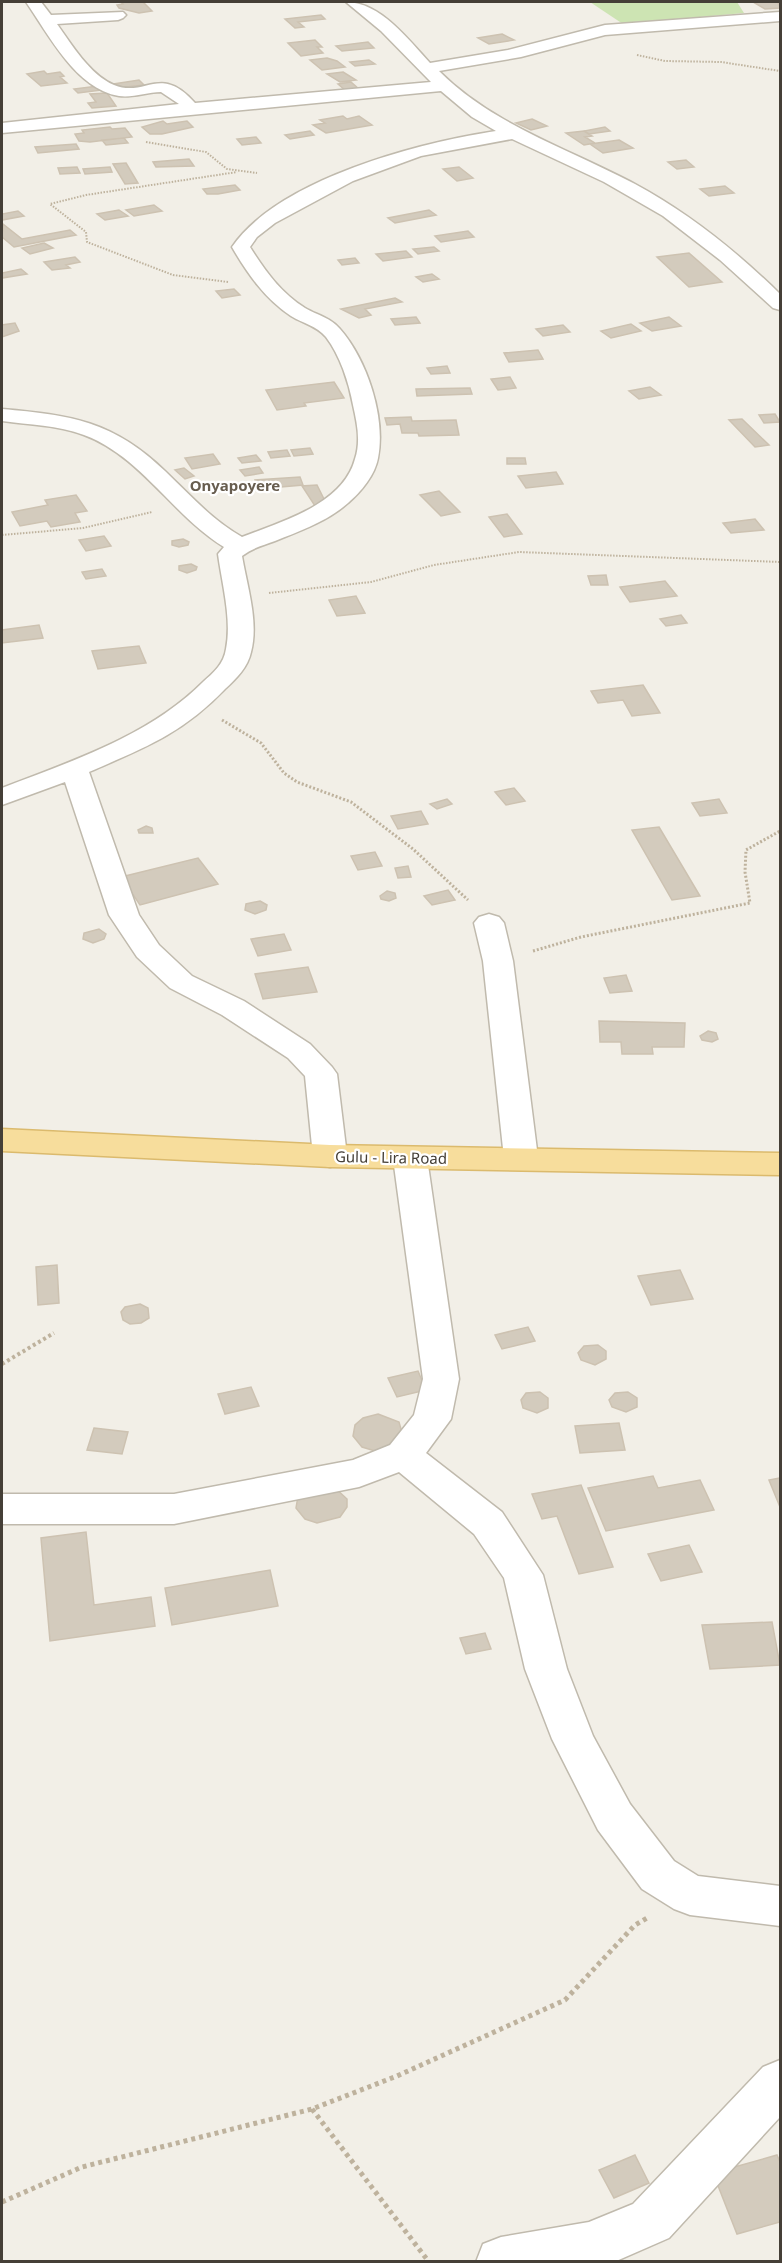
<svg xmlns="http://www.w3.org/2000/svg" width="782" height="2263" font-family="'Noto Sans',sans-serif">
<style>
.green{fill:#cde4b3}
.building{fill:#d3cbbd;stroke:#cdc2b1;stroke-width:1.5}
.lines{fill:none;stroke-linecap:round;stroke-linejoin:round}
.minor-casing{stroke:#c0baad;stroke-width:3}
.major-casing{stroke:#dbba6d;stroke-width:3}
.path-far3{stroke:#beb29d;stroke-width:2;stroke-dasharray:1.5 1.5;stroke-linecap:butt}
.path-far2{stroke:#beb29d;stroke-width:3;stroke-dasharray:2 2;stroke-linecap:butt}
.path-far1{stroke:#beb29d;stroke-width:4;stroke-dasharray:3 3;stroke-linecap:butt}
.path{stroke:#beb29d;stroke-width:5;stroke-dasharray:4 4;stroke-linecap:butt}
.minor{fill:#fff;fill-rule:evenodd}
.major{fill:#f7dd9c;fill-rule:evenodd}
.labels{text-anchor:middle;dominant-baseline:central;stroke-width:4.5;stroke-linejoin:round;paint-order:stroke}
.far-quarter-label{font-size:15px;font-weight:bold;fill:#675d4f;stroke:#fff}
.street-label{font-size:15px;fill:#453f37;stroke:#fff}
</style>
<rect width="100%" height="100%" fill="#f2efe7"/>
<!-- green -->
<path class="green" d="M590,2H737L744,13L623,24Z"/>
<!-- building -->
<path class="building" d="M121,2H143L152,11L139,13L119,8L117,5L123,4Z
M753,2H778L780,8L765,9Z
M321,15L325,19L298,22L304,27L295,28L285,19Z
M502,34L514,40L489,44L478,38Z
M315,40L322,47H317L323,53L301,56L288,43Z
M368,42L374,48L342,51L336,46Z
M327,58L337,61L345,67L322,70L310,60Z
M369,60L375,64L355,66L350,62Z
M44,71L47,74L60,72L64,76L60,77L67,83L41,86L27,74Z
M343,72L356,80L340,82L327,74Z
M139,80L144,85L117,88L113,84Z
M351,82L360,90L346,91L338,84Z
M98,86L102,90L78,93L74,89Z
M107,93L116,106L92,108L88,103L96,102L90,94Z
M343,116L347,119L359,116L372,125L326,133L313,125L325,123L320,120Z
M532,119L547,126L531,130L516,123Z
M163,121L167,124L187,121L193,127L162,134H150L142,127Z
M110,127L112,129L125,128L132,137L90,142L79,141L75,134L84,133L82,130Z
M605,127L610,131L589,134L584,131Z
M310,131L314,135L290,139L285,135Z
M584,131L592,136L585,137L595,143L584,145L566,133Z
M256,137L261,143L242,145L237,139Z
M124,138L128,143L106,145L102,140Z
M619,140L633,148L603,153L590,144Z
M76,144L79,149L38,153L35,147Z
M189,159L194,166L156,167L153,162Z
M686,160L694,167L677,169L668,162Z
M126,163L138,183L125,184L113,164Z
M77,167L80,173L60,174L58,168Z
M110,167L112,172L85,174L83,169Z
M459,167L473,178L457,181L443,169Z
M235,185L240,190L218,194H207L203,189Z
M725,186L734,193L709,196L700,189Z
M154,205L162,211L134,216L126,210Z
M119,210L128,216L105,220L97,214Z
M429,210L436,215L395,223L388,218Z
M18,211L24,216L2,220V214Z
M3,224L22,239L70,230L76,235L14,247L2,237Z
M468,231L474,237L441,242L435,236Z
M44,243L53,248L30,254L22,248Z
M434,247L439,251L418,254L413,249Z
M406,251L412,257L383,261L376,254Z
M689,253L722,282L689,287L657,257Z
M75,257L80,262L66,265L70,268L52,270L44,262Z
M355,258L359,263L342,265L338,260Z
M21,269L27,274L2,278V273Z
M432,274L439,279L423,282L416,277Z
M234,289L240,295L222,298L216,291Z
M395,298L402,302L365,309L371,315L359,318L341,309Z
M416,317L420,323L395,325L391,319Z
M669,317L681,326L652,331L640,323Z
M15,323L19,331L2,337V325Z
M631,324L641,331L611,338L601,331Z
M563,325L570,332L543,336L536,329Z
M538,350L543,359L509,362L504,353Z
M447,366L450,373L431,374L427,368Z
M510,377L516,388L498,390L491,379Z
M334,382L344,398L304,403L306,406L277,410L266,390Z
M650,387L661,395L639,399L629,391Z
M470,388L472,394L417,396L416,389Z
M775,414L780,422L764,423L759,415Z
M411,417L412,421L456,420L459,435L419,436L418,433H402L400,424L387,425L385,418Z
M742,419L769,445L755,447L729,420Z
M310,448L313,454L294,456L291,450Z
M287,450L290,456L271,458L268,452Z
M213,454L220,464L192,469L185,458Z
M256,455L261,461L242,463L238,458Z
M507,458H525L526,464H507Z
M259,467L263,473L245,476L240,470Z
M184,468L194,476L185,479L175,470Z
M556,472L563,484L526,488L518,476Z
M300,477L303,485L258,489L255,480Z
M317,485L326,503L315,506L302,486Z
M439,491L460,512L441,516L420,495Z
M76,495L87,511L75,513L80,522L51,527L47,521L20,526L12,512L48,505L45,500Z
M507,514L522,534L504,537L489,517Z
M755,519L764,530L731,533L723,523Z
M104,536L111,546L86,551L79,540Z
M183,539L189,542L188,545L179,547L172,545V541Z
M191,564L197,567L196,570L187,573L179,570V566Z
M102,569L106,576L86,579L82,572Z
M606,575L608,585H591L588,576Z
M665,581L677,596L630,602L620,587Z
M356,596L365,613L337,616L329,600Z
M681,615L687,623L666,626L660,619Z
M39,625L43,638L2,643V630Z
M139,646L146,663L98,669L92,651Z
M643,685L660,713L632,716L623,700L598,703L591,691Z
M514,788L525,801L506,805L495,792Z
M447,799L452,804L437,809L430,804Z
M719,799L727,813L700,816L692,803Z
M421,811L428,824L398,829L391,816Z
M146,826L152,828L153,833H139L138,830Z
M659,827L700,896L672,900L632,830Z
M375,852L382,866L358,870L351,856Z
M198,858L218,884L140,905L121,877Z
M408,866L411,877L398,878L395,868Z
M448,890L455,900L432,905L424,896Z
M387,891L395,893L396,898L389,901L381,899L380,896Z
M260,901L267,905L266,910L255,914L245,910L246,904Z
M99,929L106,934L104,939L93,943L83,939L84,933Z
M284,934L291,950L258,956L251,939Z
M308,967L317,992L263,999L255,974Z
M626,975L632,991L610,993L604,978Z
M599,1021L685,1023L684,1047H652L653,1054H622L621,1042H600Z
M708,1031L716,1033L718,1039L712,1042L702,1040L700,1036Z
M57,1265L59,1303L38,1305L36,1267Z
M680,1270L693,1299L651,1305L638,1276Z
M140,1304L148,1308L149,1318L141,1323L130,1324L123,1320L121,1312L125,1307Z
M528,1327L535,1341L502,1349L495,1335Z
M598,1345L606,1351V1359L595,1365L581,1360L578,1353L584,1346Z
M418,1371L426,1390L397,1397L388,1378Z
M251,1387L259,1406L225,1414L218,1394Z
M540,1392L548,1398V1408L537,1413L523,1408L521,1400L526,1393Z
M628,1392L637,1398V1407L626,1412L612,1407L609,1400L615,1393Z
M378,1414L399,1422L403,1436L397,1445L375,1451L362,1447L353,1436L355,1425L363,1418Z
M619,1423L625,1450L580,1453L575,1426Z
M94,1428L128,1432L122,1454L87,1450Z
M653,1476L658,1488L700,1480L714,1510L606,1531L588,1488Z
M780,1478V1507L769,1480Z
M581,1485L613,1567L579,1574L557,1516L542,1519L532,1494Z
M333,1486L347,1499V1507L340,1517L317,1523L305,1519L296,1508L298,1496Z
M86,1532L94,1605L151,1597L155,1626L50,1641L41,1538Z
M689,1545L702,1572L661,1581L648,1554Z
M270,1570L278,1606L172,1625L165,1588Z
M772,1622L780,1665L710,1669L702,1625Z
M485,1633L491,1649L466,1654L460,1638Z
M635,2155L649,2183L614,2198L599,2170Z
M777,2155L780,2162V2222L737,2234L713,2173Z"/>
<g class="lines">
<!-- minor casing -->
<g class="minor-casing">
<path id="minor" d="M26,2H41L51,15L123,12L126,15L123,18L118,20L57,24C72,45 90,75 114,85C146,98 160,63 195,103L431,82L381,31L346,2C380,2 408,39 430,63L508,50L605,25L780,12V21L605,35L521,57L439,71C493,125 567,148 635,184C689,213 736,251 780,294V310L773,308L720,260L663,216L604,182L512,139L421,156L353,181L275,223L257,237L250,247C265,271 281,293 305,308C317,315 331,318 340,329C367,360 386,417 378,458C375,475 361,492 348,503C328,521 300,531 275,541C264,545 252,548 242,556C247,586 259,622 251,652C248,667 236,679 225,689C182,734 144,748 89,772L139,915L159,945L192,976L244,1001L310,1044L332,1067L337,1074L347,1156L342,1164L330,1167L318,1164L313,1156L305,1076L288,1058L222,1015L170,988L137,957L109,915L65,782L2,805V788C72,761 149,736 203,682C213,673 224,664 226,649C232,619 222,584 218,554L224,547C173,516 141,456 84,435C58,425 29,425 2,421V409C71,415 113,421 165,471C190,495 212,520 242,537C280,522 343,505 355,459C361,441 357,423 353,405C349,383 340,355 326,337C317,326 302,323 291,316C265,299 247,273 232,247C279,179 418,143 496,131L472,117L441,91L2,133V123L179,104L161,92C147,92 133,98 119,96C76,89 49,35 26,2Z
M489,914L499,917L504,923L513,961L538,1158L533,1166L521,1169L509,1166L504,1158L483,961L474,923L479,917Z
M410,1147L422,1150L427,1158L459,1379L451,1419L426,1453L502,1512L543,1575L567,1669L593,1736L630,1804L674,1861L698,1876L780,1886V1926L690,1915L674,1909L642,1889L598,1830L552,1739L525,1669L504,1578L474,1534L399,1472L359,1487L174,1524H2V1494H174L353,1460L390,1445L414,1415L423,1379L393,1158L398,1150Z
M780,2060V2117L669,2238L614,2262H476L483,2244L501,2237L589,2222L633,2204L763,2067Z"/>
</g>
<!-- major casing -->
<g class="major-casing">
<path id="major" d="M2,1129L330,1145L780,1153V1175L330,1167L2,1151Z"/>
</g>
<!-- path-far3 -->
<path class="path-far3" d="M637,55L665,61L721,62L780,71
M146,142L206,152L227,169L257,173
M228,282L173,275L87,242L86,232L50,204L86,195L237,172
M2,535L83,528L152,512
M269,593L371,582L434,565L519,552L780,562"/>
<!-- path-far2 -->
<path class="path-far2" d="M222,720L261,743L284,773L297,782L351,802L413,849L468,900
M533,951L581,937L750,903L745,872L746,850L780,831"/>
<!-- path-far1 -->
<path class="path-far1" d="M2,1364L54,1333"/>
<!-- path -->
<path class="path" d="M312,2109L429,2262
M2,2202L82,2167L312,2109L397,2076L565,2000L635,1925L647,1918"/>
<!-- minor -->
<use href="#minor" class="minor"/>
<!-- major -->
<use href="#major" class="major"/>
</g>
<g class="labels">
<!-- far-quarter labels -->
<g class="far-quarter-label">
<text x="235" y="485">Onyapoyere</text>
</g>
<!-- street labels -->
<g class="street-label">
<text transform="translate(391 1157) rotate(1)">Gulu - Lira Road</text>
</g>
</g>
<!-- border -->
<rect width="782" height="2263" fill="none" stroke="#453f37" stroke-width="6"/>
</svg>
